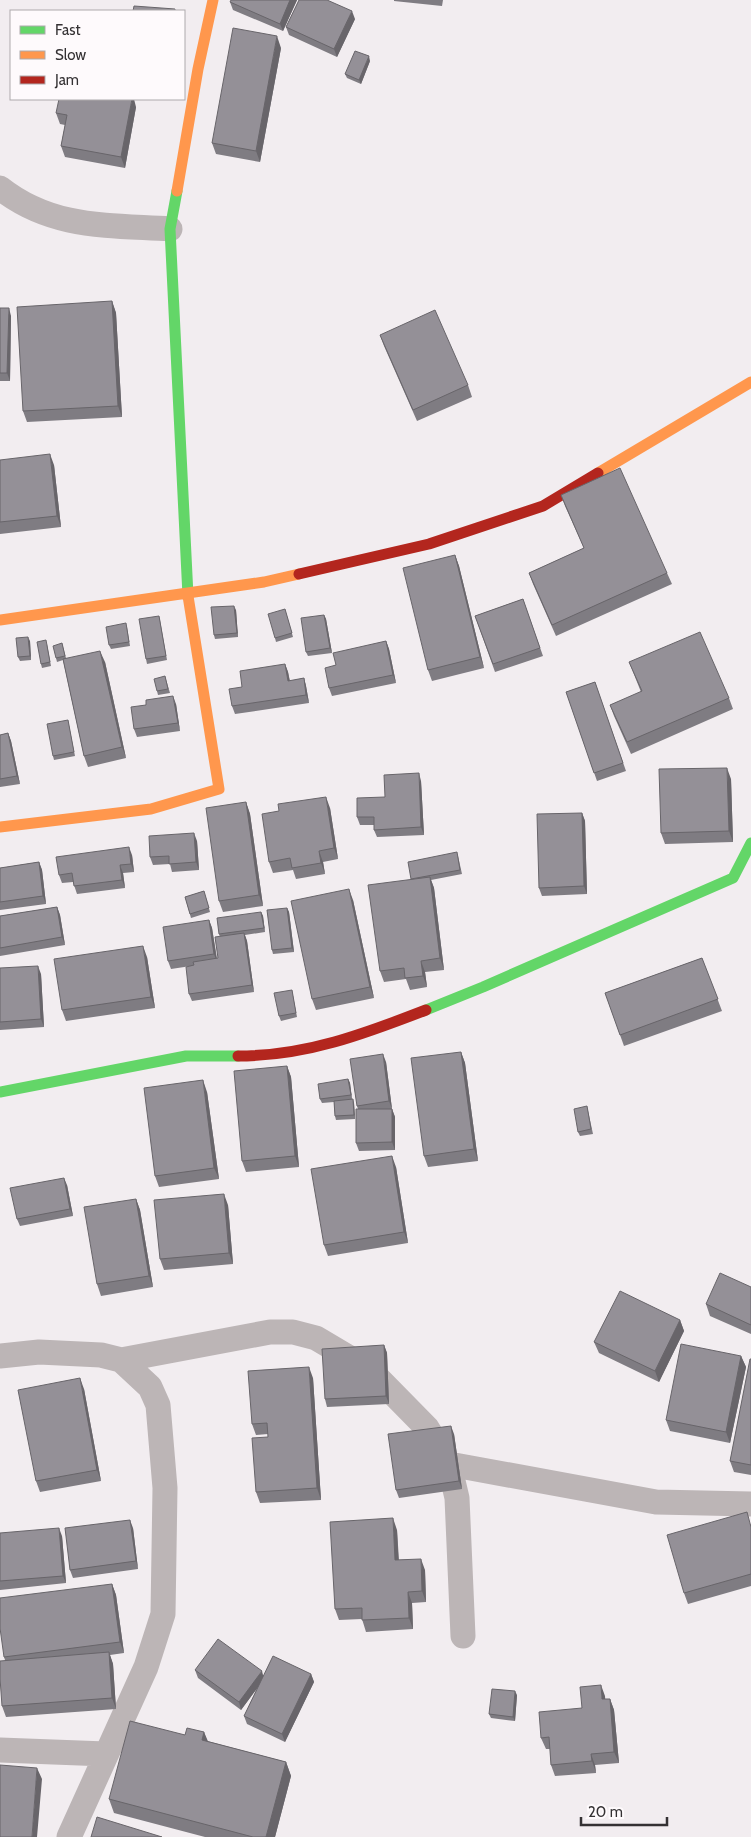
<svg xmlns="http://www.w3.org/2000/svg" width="751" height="1837" font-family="Cabin,sans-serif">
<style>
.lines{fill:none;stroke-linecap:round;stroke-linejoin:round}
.street{stroke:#bcb5b6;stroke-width:25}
.fast{stroke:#63d668;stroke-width:11}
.slow{stroke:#ff974d;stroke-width:11}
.jam{stroke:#b3261e;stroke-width:11}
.wall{fill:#7f7c82}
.shaded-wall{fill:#68656a}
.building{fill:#949097;stroke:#68656a}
</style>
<rect width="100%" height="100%" fill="#f2edf0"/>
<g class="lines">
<!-- street -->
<path class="street" d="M0,188C52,229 108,225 170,229
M0,1356L39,1352L101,1355L121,1360L150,1387L158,1405L165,1488L163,1614L146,1667L69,1837
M121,1360L270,1332H293L316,1338L370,1370L427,1428L449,1464L457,1498L463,1636
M449,1464L656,1502L751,1504
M0,1750L106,1754"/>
<!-- fast -->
<path class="fast" d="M177,191L170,229L188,596
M426,1010L483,987L733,878L751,843
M0,1092L186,1056H238"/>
<!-- slow -->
<path class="slow" d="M177,191L198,69L213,0
M598,473L751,382
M0,620L264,582L299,574
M0,827L151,809L219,789L188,596"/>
<!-- jam -->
<path class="jam" d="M299,574L429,544L543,506L598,473
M238,1056C306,1056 364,1034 426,1010"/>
</g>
<!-- wall -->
<path class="wall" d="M297,0L283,31L233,10L230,2Z
M394,0H443L442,6L394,1Z
M355,19L337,57L289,35L286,27Z
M281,48L260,162L216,154L212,143Z
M370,61L361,84L347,78L345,74Z
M136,107L125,168L65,157L61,146L65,125L60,124L56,113Z
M112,301L116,313L122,417L27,422L23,411Z
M0,308L11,316L10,381H0Z
M380,335L468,385L472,397L417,421L384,346Z
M0,460L54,465L61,527L0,534Z
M561,495L667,573L672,584L556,636L533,584L529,573L584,548L565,506Z
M455,555L459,566L484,668L432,681L428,670Z
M523,599L543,656L495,672L475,616Z
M285,609L293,637L276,642L275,638Z
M236,610L238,637L215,639L214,635Z
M324,615L326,619L332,653L308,656L306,652Z
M159,616L160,620L167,660L147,664L146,659Z
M127,627L130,646L111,649L109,645Z
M30,641L31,660L20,661L18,657Z
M386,641L389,649L396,683L332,696L329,688L336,665Z
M62,643L66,658L105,662L126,758L88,767L84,756L63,660L57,662L56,658Z
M47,644L51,666L42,668L41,664Z
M629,662L729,698L733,709L631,754L614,716L610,705L641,692Z
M285,664L288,672L290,681L304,678L306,686L309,703L235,714L232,706Z
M165,676L170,693L158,695L157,691Z
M595,682L626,771L597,781L566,692Z
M176,704L180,731L137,737L134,729L146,705Z
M68,720L75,756L54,760L53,756Z
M8,733L11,741L20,784L0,787V735Z
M731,779L733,842L665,844L661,833Z
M421,781L424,835L377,837L374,830V825H360L357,817L385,797Z
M246,802L250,814L263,906L223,912L219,901Z
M330,808L338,859L323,862L325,874L296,879L293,870L273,873L269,862Z
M582,813L585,821L587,894L542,896L539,888Z
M197,841L199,870L172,872L170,864L153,865L150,857Z
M132,855L134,872L123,873L125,888L77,894L73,882L62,883L59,875Z
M458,856L462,874L431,880L434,888L444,970L425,972L427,987L410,990L406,979L384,982L380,971L411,879Z
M39,862L42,870L46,904L0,910V868Z
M204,891L210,912L191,918L185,897Z
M353,900L374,998L316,1010L312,999Z
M57,907L60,915L65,945L0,956V916Z
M287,908L289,912L294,952L273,954L272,950Z
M261,912L263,916L265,932L245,935L247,941L254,992L192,1001L189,994L191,966L171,969L168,961L209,920L212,928L217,958H218L220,937L219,934Z
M147,957L155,1008L66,1021L62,1010Z
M702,958L722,1011L624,1046L605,993Z
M0,968L41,974L44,1027L0,1030Z
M292,990L297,1017L281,1021L279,1016Z
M461,1052L465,1063L478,1161L428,1167L424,1156Z
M386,1062L392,1109L395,1117V1150L359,1151L356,1143L358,1109L357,1106Z
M287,1066L291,1077L299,1167L246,1172L242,1161Z
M348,1079L350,1083L352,1099L354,1103L355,1119L336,1120L335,1116L334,1102L322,1103L320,1099Z
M207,1092L219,1179L159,1187L155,1176Z
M587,1106L593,1134L580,1136L578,1132Z
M396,1167L408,1243L328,1256L324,1245Z
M67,1185L73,1216L20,1226L17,1219Z
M136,1199L140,1210L153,1287L101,1296L97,1284Z
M228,1205L233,1264L164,1270L160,1259Z
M751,1287V1334L710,1316L706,1304Z
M680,1320L684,1331L659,1382L599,1353L594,1342Z
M384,1345L387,1353L389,1404L327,1407L325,1399Z
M741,1356L746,1367L730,1443L670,1431L666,1420Z
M751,1359V1475L734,1472L730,1461Z
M313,1378L321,1500L260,1503L256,1492L268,1437V1434L256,1435L252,1424Z
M84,1389L101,1481L40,1492L36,1481Z
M454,1434L462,1489L399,1498L396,1490Z
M751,1524V1586L688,1604L684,1593Z
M133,1528L138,1569L73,1578L70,1570Z
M397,1530L399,1560L425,1570L426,1602L412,1603L413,1629L366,1632L362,1619L339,1620L335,1609Z
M0,1533L62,1536L66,1583L0,1590Z
M112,1584L116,1595L124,1653L110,1655L113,1664L116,1709L6,1717L2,1706L5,1660L4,1657Z
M195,1670L263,1676L311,1674L314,1682L285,1742L247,1724L244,1716L258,1687L241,1710L198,1678Z
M517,1695L515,1721L491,1718L489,1714Z
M605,1696V1699H610L614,1710L619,1763L595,1765L596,1773L555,1776L551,1765L550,1749H546L541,1738L582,1708Z
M204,1732L207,1741L286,1762L291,1776L275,1837H205L114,1813L109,1799L185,1735Z"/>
<!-- shaded-wall -->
<path class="shaded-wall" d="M290,0H297L283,31L280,24Z
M352,11L355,19L337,57L334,49Z
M277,36L281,48L260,162L256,151Z
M369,56L370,61L361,84L359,80Z
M132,99H134L136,107L125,168L121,157Z
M112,301L116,313L122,417L118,406Z
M9,308L11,316L10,381L7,373Z
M50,454L54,465L61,527L57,516Z
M455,555L459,566L484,668L480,657Z
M234,606L236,610L238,637L237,633Z
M324,615L326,619L332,653L330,648Z
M28,637L30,641L31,660L30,656Z
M386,641L389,649L396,683L393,675Z
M100,651L105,662L126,758L122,747Z
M285,664L288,672L291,689L288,681Z
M304,678L306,686L309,703L306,695Z
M173,696L176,704L180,731L178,723Z
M8,733L11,741L20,784L17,776Z
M727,768L731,779L733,842L729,831Z
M419,773L421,781L424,835L421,827Z
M326,797L330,808L338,859L334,848Z
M246,802L250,814L263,906L259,895Z
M582,813L585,821L587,894L584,886Z
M194,833L197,841L199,870L196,862Z
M129,847L132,855L134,872L131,864Z
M319,851L323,862L325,874L321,863Z
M39,862L42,870L46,904L43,896Z
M120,865L123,873L125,888L122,880Z
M430,877L434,888L444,970L440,958Z
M349,889L353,900L374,998L370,987Z
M57,907L60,915L65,945L62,937Z
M287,908L289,912L294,952L292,948Z
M261,912L263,916L265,932L264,928Z
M209,920L212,928L217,962L214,954Z
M244,933L247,941L254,992L252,985Z
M143,946L147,957L155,1008L151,997Z
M421,961L425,972L427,987L423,976Z
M38,966L41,974L44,1027L41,1019Z
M461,1052L465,1063L478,1161L474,1149Z
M383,1054L386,1062L392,1109L395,1117V1150L392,1142V1109L389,1101Z
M287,1066L291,1077L299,1167L295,1156Z
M348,1079L350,1083L352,1099L351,1095Z
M203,1080L207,1092L219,1179L214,1168Z
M353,1099L354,1103L355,1119L354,1115Z
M392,1156L396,1167L408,1243L404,1232Z
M64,1178L67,1185L73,1216L70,1209Z
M224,1194L228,1205L233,1264L229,1253Z
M136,1199L140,1210L153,1287L149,1276Z
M680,1320L684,1331L659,1382L655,1371Z
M384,1345L387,1353L389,1404L386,1396Z
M741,1356L746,1367L730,1443L726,1432Z
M309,1367L313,1378L321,1500L317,1488Z
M80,1378L84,1389L101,1481L97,1470Z
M451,1426L454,1434L462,1489L459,1481Z
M393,1518L397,1530L399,1572L395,1560Z
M130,1520L133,1528L138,1569L136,1561Z
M59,1528L62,1536L66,1583L63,1576Z
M421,1559L425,1570L426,1602L422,1591Z
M112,1584L116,1595L124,1653L120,1642Z
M408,1592L412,1603L413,1629L409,1618Z
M109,1652L113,1664L116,1709L112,1698Z
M262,1671L264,1679L241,1710L239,1702Z
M311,1674L314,1682L285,1742L282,1734Z
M601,1685L605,1696L606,1710L602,1699Z
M515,1691L517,1695L515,1721L513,1717Z
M610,1699L614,1710L619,1763L614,1752Z
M204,1732L210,1746L202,1740Z
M591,1754L595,1765L596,1773L592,1761Z
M286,1762L291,1776L275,1837H266Z
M37,1768L42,1779L37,1837H32Z"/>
<!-- building -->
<path class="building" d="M231,0H290L280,24L230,2Z
M299,0H327L352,11L334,49L286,27Z
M134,6L175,9V11H133Z
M233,28L277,36L256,151L212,143Z
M355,51L369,56L359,80L345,74Z
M59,99H132L121,157L61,146L67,115L56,113Z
M112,301L118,406L23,411L17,307Z
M0,308H9L7,373H0Z
M435,310L468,385L413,410L380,335Z
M50,454L57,516L0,522V460Z
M620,468L667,573L552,625L529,573L584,548L561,495Z
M455,555L480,657L428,670L403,568Z
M523,599L540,648L493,664L475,616Z
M234,606L237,633L214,635L211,607Z
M285,609L292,633L275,638L268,614Z
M324,615L330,648L306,652L301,618Z
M159,616L166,656L146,659L139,619Z
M126,623L129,642L109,645L106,627Z
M700,632L729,698L627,742L610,705L642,691L629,662Z
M28,637L30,656L18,657L16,638Z
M46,640L50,662L41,664L37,642Z
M386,641L393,675L329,688L325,668L336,665L333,653Z
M62,643L65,656L56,658L53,646Z
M100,651L122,747L84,756L63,659Z
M285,664L288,681L304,678L306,695L232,706L229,689L242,687L240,671Z
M165,676L168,689L157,691L154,679Z
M595,682L623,763L594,773L566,692Z
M173,696L178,723L134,729L131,707L146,705V700Z
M68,720L74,752L53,756L47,724Z
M8,733L17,776L0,779V735Z
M727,768L729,831L661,833L659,769Z
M419,773L421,827L374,830V817H357V798L385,797L384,775Z
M326,797L334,848L319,851L321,863L292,868L290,858L269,862L262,814L279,811L278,804Z
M246,802L259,895L219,901L206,808Z
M582,813L584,886L539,888L537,814Z
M194,833L196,862L169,864V856L150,857L149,836Z
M129,847L131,864L120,865L122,880L74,886L72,873L59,875L56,857Z
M457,852L460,870L411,879L408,862Z
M39,862L43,896L0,902V868Z
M430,877L440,958L421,961L423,976L405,978L404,968L380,971L368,885Z
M349,889L370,987L312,999L291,901Z
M204,891L209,908L190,914L185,897Z
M57,907L62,937L0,948V916Z
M287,908L292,948L272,950L267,910Z
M261,912L264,928L219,934L217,918Z
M209,920L214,954L168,961L163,927Z
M244,933L252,985L189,994L186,967L194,965L193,962L218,958L215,937Z
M143,946L151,997L62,1010L54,959Z
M702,958L718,999L620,1035L605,993Z
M38,966L41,1019L0,1022V968Z
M292,990L296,1013L279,1016L274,993Z
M461,1052L474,1149L424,1156L411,1058Z
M383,1054L389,1101L357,1106L350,1059Z
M287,1066L295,1156L242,1161L234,1071Z
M348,1079L351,1095L320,1099L318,1084Z
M203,1080L214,1168L155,1176L144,1088Z
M353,1099L354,1115L335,1116L334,1101Z
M587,1106L591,1129L578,1132L574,1109Z
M356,1109H392V1142L356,1143Z
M392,1156L404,1232L324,1245L311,1169Z
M64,1178L70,1209L17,1219L10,1188Z
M224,1194L229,1253L160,1259L154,1200Z
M136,1199L149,1276L97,1284L84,1207Z
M720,1273L751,1287V1325L706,1304Z
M620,1291L680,1320L655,1371L594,1342Z
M681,1344L741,1356L726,1432L666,1420Z
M384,1345L386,1396L325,1399L322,1349Z
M750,1359H751V1465L730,1461Z
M309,1367L317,1488L256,1492L252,1438L268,1437L267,1423L252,1424L248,1371Z
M80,1378L97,1470L36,1481L18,1390Z
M451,1426L459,1481L396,1490L388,1434Z
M747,1512L751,1527V1574L684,1593L667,1535Z
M393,1518L395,1560L421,1559L422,1591L408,1592L409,1618L362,1620V1608L335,1609L330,1522Z
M130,1520L136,1561L70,1570L65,1528Z
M59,1528L63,1576L0,1581V1533Z
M112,1584L120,1642L4,1657L0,1628V1598Z
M218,1639L262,1671L239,1702L195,1670Z
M109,1652L112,1698L2,1706L0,1678V1661Z
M273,1656L311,1674L282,1734L244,1716Z
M601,1685L602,1699H610L614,1752L591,1754L592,1761L551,1765L549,1737L541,1738L539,1712L582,1708L580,1687Z
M492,1689L515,1691L513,1717L489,1714Z
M130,1721L185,1735L187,1728L204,1732L202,1740L286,1762L266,1837H253L109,1799Z
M0,1765L37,1768L32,1837H0Z
M97,1817L162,1837H91Z"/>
<!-- legend -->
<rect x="10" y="10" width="175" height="90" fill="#fefafc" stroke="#adaaac"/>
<rect x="20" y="26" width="25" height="8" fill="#63d668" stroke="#adaaac"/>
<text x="55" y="35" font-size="15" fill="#343133">Fast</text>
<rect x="20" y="51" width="25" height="8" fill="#ff974d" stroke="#adaaac"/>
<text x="55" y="60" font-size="15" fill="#343133">Slow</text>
<rect x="20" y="76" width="25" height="8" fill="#b3261e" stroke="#adaaac"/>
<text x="55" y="85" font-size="15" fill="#343133">Jam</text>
<!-- scale -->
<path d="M581 1817v8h86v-8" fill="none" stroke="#343133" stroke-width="2.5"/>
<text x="588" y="1817" font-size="15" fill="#343133" stroke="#fefafc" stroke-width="4" paint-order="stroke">20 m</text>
</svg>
